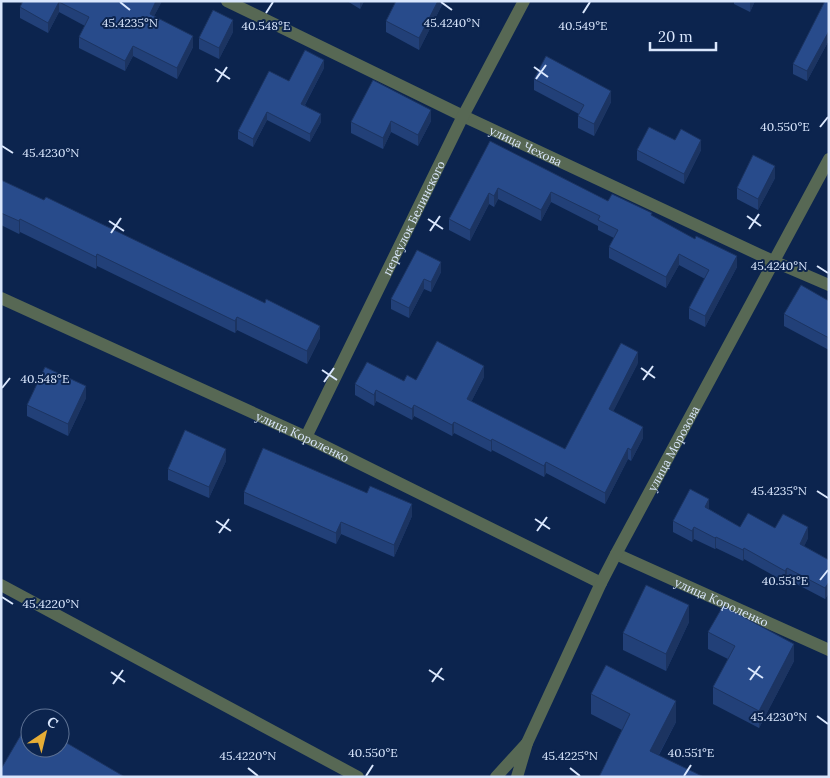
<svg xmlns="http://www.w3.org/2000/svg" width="830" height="778" font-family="Lora,serif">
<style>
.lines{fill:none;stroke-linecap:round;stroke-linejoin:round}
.minor{stroke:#576854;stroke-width:12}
.wall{fill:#224078}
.shaded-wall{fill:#1c3461}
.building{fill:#284b8b;stroke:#1c3461}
.ticks{fill:none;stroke:#dae7fd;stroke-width:2}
.labels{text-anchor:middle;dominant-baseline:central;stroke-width:4;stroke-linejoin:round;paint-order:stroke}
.street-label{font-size:12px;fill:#dae7fd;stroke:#0c244e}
.ticks-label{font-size:12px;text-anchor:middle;fill:#dae7fd;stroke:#0c244e;stroke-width:4;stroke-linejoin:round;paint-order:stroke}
</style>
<rect width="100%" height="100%" fill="#0c244e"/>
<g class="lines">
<!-- minor -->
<g class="minor">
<path id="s1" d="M227,1L463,116L773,261L829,285"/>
<path id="s2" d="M1,298L306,437L601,583"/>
<path id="s3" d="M306,437L463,116L524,1"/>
<path id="s4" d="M616,554L829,650"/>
<path d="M1,585L358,777"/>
<path id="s5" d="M527,743L601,583L616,554L829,159"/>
<path d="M496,777L527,743L517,777"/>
</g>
</g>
<!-- wall -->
<path class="wall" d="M23,1H162L154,16L193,47L177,79L133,56L125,71L79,48V37L85,26L59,12L48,33L20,18V7Z
M347,1H364L360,9Z
M444,1L419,50L386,32V21Z
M734,1H755L750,12L734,4Z
M829,1V40L807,81L793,74V64Z
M233,32L219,59L199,49V38Z
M324,68L305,105L321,122L310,142L267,120L253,147L238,139V131L289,81Z
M534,79L611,102L594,136L578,128V116L579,114L534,90Z
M373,80L431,121L418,146L391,132L383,149L351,133V122Z
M675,140L701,150L684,184L637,160V150Z
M490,141L608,201L652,216L737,267L705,327L689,319V308L705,279L679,265L666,288L609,258V247L614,238L598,230V226L551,202L541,221L498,199L494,207L489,204L470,241L449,230V219Z
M775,178L758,210L737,199V188Z
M1,180L320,338L307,364L237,330L235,333L97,266L96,269L20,232L19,234L1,225Z
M417,250L441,272L431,292L424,289L409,318L391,309V299Z
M829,301V350L784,326V314Z
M638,363L613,411L643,438L631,461L628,459L605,504L546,473L544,477L492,450L491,452L454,433L452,436L414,416L412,420L376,401L374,406L355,395V384L416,380L484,377L471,402L565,449Z
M86,398L68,436L27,416V405Z
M226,461L209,498L168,480V469Z
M244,492L412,516L394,557L341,534L336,544L244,504Z
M709,509L740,527L775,528L808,538L804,546L829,560V593L825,599L787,579L785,582L744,559L743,561L716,548L715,549L694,539L692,542L673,532V521Z
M689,622L666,671L623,650V633Z
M708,632L794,661L759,728L713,704V687L728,659L708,649Z
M591,694L676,722L659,755L599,777L622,730L591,714Z"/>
<!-- shaded-wall -->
<path class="shaded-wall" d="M156,1H162L150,24V14Z
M360,1H364L360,9Z
M438,1H444L419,50V38Z
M750,1H755L750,12Z
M59,2V12L48,33V23Z
M233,20V32L219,59V48Z
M829,31V40L807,81V71Z
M193,36V47L177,79V68Z
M133,46V56L125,71V61Z
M324,60V68L301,112V104Z
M611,91V102L594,136V124Z
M431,110V121L418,146V135Z
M267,112V120L253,147V139Z
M321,114V122L310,142V134Z
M391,121V132L383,149V138Z
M701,140V150L684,184V174Z
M775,166V178L758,210V199Z
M498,188V199L494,207V196Z
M551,192V202L541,221V210Z
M489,193V204L470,241V230Z
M20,219V232L19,234V221Z
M97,254V266L96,269V257Z
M679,254V265L666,288V277Z
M737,256V267L705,327V316Z
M441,262V272L431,292V282Z
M424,279V289L409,318V308Z
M237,317V330L235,333V321Z
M320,326V338L307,364V351Z
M638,352V363L609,420V409Z
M484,366V377L467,410V399Z
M86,386V398L68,436V424Z
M376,390V401L374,406V395Z
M414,405V416L412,420V409Z
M454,422V433L452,436V425Z
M643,427V438L631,461V450Z
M492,439V450L491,452V441Z
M628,448V459L605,504V493Z
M226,449V461L209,498V487Z
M546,462V473L544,477V466Z
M709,499V510L705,507Z
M412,504V516L394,557V545Z
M341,522V534L336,544V533Z
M694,527V539L692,542V531Z
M808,527V538L800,555V544Z
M716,537V548L715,549V538Z
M744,548V559L743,561V550Z
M787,568V579L785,582V571Z
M829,582V593L825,599V588Z
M689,605V622L666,671V654Z
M794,644V661L759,728V711Z
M676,701V722L650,771V751Z"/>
<!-- building -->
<path class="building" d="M23,1H156L150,14L193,36L177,68L133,46L125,61L79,37L89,17L59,2L48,23L20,7Z
M396,1H438L419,38L386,21Z
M825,1H829V31L807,71L793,64Z
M213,10L233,20L219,48L199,38Z
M305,50L324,60L301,104L321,114L310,134L267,112L253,139L238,131L269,71L289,81Z
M546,56L611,91L594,124L578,116L584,105L534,79Z
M373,80L431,110L418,135L391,121L383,138L351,122Z
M649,127L675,140L681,129L701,140L684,174L637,150Z
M490,141L608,201L612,194L652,213L651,215L695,239L696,236L737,256L705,316L689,308L709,270L679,254L666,277L609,247L618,230L598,220L600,216L551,192L541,210L498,188L494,196L489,193L470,230L449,219Z
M753,155L775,166L758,199L737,188Z
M1,180L44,200L46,197L265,303L266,299L320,326L307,351L237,317L235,321L97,254L96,257L20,219L19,221L1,213Z
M417,250L441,262L431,282L424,279L409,308L391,299Z
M801,285L829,301V338L784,314Z
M437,341L484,366L467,399L565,449L621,343L638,352L609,409L643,427L631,450L628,448L605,493L546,462L544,466L492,439L491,441L454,422L452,425L414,405L412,409L376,390L374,395L355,384L367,362L404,381L407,375L416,380Z
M45,367L86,386L68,424L27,405Z
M185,430L226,449L209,487L168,469Z
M263,448L367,493L370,486L412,504L394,545L341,522L336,533L244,492Z
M690,489L709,499L705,507L740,527L748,513L775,528L783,514L808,527L800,544L829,560V582L825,588L787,568L785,571L744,548L743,550L716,537L715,538L694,527L692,531L673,521Z
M646,585L689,605L666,654L623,633Z
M723,606L794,644L759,711L713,687L735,646L708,632Z
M606,665L676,701L650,751L704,777H599L630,714L591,694Z
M29,721H30V748H60V739L125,777H1V769Z"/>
<!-- ticks -->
<path class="ticks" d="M120,2L130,10M441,2L452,10M266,13L273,2M583,13L590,2M534,67L548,77M215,69L230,79M536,79L546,65M217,82L227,67M820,127L828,117M2,146L13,153M747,216L761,226M428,219L443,229M109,221L124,231M749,229L759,214M430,231L440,216M111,233L121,218M817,266L828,273M641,368L655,378M322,370L337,380M643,380L653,366M324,382L334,368M2,388L10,378M817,491L828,498M535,519L550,529M216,521L231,531M537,531L547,517M219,533L229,519M820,580L828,570M2,597L13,604M748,668L763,678M429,670L444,680M111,672L125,682M750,680L760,666M432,682L442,668M113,684L123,670M817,716L828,724M248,768L258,776M570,768L580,776M366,776L373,765M684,776L691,765"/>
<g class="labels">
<!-- street labels -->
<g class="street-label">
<text stroke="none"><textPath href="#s1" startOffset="332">улица Чехова</textPath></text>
<text stroke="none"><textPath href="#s3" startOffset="244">переулок Белинского</textPath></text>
<text stroke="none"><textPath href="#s2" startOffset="332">улица Короленко</textPath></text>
<text stroke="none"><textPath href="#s5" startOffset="329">улица Морозова</textPath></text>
<text stroke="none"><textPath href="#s4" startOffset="116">улица Короленко</textPath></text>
</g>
</g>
<g class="ticks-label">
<text x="130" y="27">45.4235°N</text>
<text x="452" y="27">45.4240°N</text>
<text x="266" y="30">40.548°E</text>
<text x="583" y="30">40.549°E</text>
<text x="785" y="131">40.550°E</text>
<text x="51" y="157">45.4230°N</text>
<text x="779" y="270">45.4240°N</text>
<text x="45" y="383">40.548°E</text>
<text x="779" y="495">45.4235°N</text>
<text x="785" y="585">40.551°E</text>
<text x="51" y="608">45.4220°N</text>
<text x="779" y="721">45.4230°N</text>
<text x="373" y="757">40.550°E</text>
<text x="691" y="757">40.551°E</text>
<text x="248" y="760">45.4220°N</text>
<text x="570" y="760">45.4225°N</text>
</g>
<!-- border -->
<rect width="830" height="778" fill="none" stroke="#dae7fd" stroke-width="5"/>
<!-- north arrow -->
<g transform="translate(45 733) rotate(35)"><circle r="24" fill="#0c244e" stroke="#5e7294"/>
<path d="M0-4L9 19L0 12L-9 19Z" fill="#e6ad36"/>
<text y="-8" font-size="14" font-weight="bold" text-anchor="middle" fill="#dae7fd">С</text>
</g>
<!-- scale -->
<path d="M650 42v8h66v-8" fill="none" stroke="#dae7fd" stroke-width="2.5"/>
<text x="658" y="42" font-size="15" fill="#dae7fd" stroke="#0c244e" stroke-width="4" paint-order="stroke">20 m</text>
</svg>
